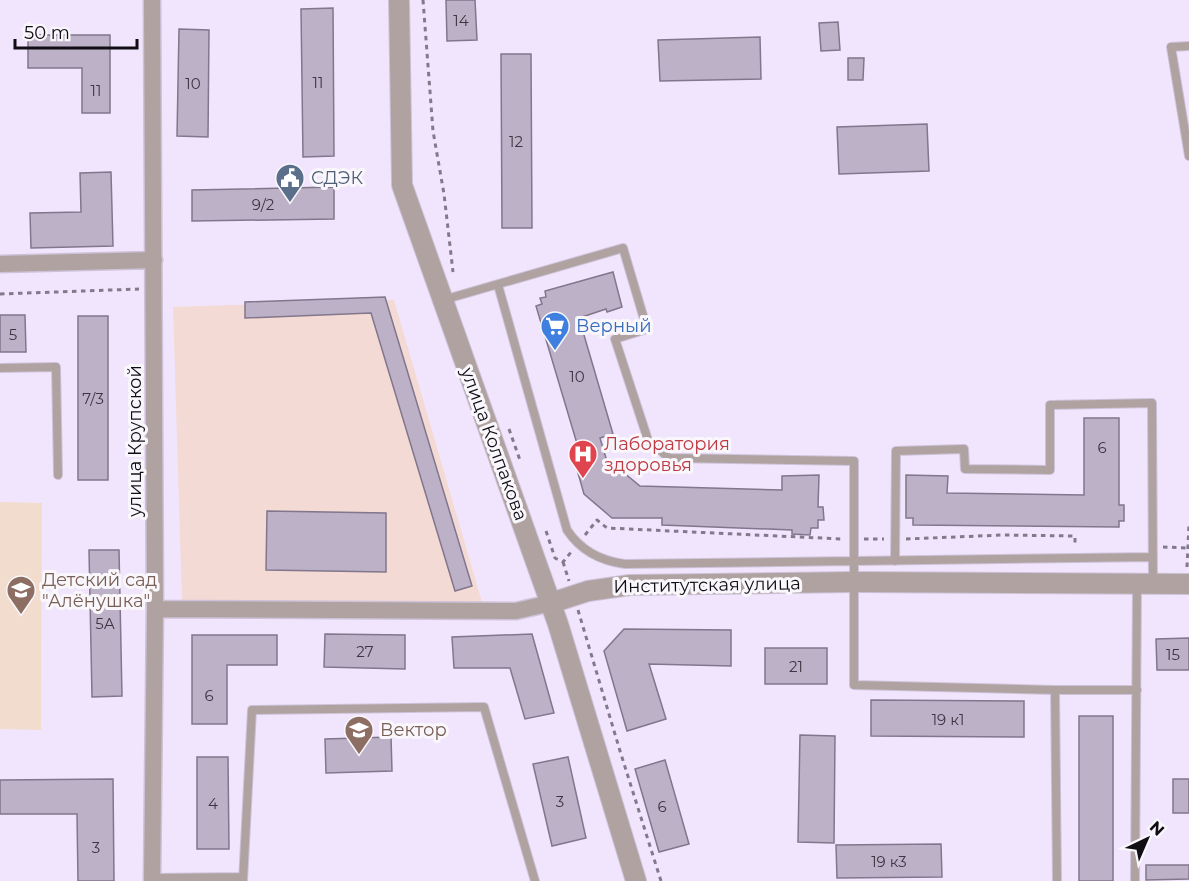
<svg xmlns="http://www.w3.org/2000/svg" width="1189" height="881" font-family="Montserrat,sans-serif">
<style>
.industrial{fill:#f4dad4}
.education{fill:#f1dcce}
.building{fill:#bdb1c8;stroke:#81768b;stroke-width:1.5}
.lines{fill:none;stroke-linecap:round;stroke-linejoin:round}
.service-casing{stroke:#cdc2d8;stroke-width:10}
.minor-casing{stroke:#cdc2d8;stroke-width:19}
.tertiary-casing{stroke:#cdc2d8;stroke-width:22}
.path{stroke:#827a8a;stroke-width:3;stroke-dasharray:4.5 4.5;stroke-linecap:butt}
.service{stroke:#afa2a0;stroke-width:8}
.minor{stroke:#afa2a0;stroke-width:16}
.tertiary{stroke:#afa2a0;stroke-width:20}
.labels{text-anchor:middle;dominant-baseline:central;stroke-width:6;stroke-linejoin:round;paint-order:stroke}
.number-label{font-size:15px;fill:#3c3642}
.service-label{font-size:18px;fill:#4e5e75;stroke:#f9f7fb;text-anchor:start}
.shop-label{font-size:18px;fill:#366cbe;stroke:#f9f7fb;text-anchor:start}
.street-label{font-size:18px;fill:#110d15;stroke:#f9f7fb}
.health-label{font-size:18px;fill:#be3a42;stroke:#f9f7fb;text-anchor:start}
.education-label{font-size:18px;fill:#785e54;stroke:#f9f7fb;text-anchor:start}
</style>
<rect width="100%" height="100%" fill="#f1e5fd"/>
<!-- industrial -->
<path class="industrial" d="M394,300L482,602L182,603L173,307Z"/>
<!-- education -->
<path class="education" d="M0,502L42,503L41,730L0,729Z"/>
<!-- building -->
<path class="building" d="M446,0H475L477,40L447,41Z
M333,8L334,156L303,157L301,9Z
M838,22L840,50L821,51L819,23Z
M179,29L209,30L208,137L177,136Z
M28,35H110V113H82V68H28Z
M760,37L761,79L660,81L658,40Z
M501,54H531L532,228H502Z
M848,58H864L863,80H848Z
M927,124L929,171L839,174L837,127Z
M111,172L113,246L31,248L30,213L81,212L80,173Z
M334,187V219L192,221V190Z
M613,272L622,307L607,312L606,309L579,318L613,434L600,438L606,458L640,486L782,490V476L819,475L818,507H823L824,520H818V528H811L810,535L792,534V530L662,525V518H612L584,494L574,459L581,457L536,306L542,304L540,298L546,297L545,291Z
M385,297L472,586L455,591L371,313L245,318V302Z
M0,315H25L26,352H0Z
M78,316H108V480H78Z
M1084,418H1119V505H1124V521H1119V527L913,525V518H906V475L948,476L947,493L1084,495Z
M267,511L386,513V572L266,570Z
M89,550H119L122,696L92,697Z
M624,629L731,630V666L649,664L666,719L627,731L604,651Z
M325,634L405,635V669L324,667Z
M532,634L554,713L525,719L510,668H454L452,637Z
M192,635H277V665H227V724H192Z
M1189,638V670H1157L1156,639Z
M765,648H827V684H765Z
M871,700L1024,701V737L871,736Z
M1079,716H1113V881H1079Z
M800,735L835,736L834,843L798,842Z
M391,737L392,771L326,773L325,739Z
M197,757H228L229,849H197Z
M568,757L586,838L552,846L533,764Z
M665,760L689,844L659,852L635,769Z
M113,779L114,881H78L77,814H0V780Z
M1173,779H1189V813H1173Z
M941,844L942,877L837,878L836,845Z
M1146,865H1189V879L1146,880Z"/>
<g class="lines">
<!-- service casing -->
<g class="service-casing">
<path id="service" d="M1189,46L1171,47L1189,156
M498,285L567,530C581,551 601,561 625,564L1153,557
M443,300L623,248L647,329L615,339L648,440L669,458L854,461V685L1055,690
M0,368L56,367L58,475
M895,561L896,451L964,449L965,469L1050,470V405L1152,403L1153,584
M152,878L243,877
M243,881L252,710L484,707L535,881
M1057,881L1055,690H1137
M1135,881L1137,585"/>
</g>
<!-- minor casing -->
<g class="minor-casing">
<path id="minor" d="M0,264L154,260
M155,609L516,611L551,603
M152,881L155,609L152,0"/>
</g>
<!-- tertiary casing -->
<g class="tertiary-casing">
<path id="tertiary" d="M399,0L402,185L558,624L636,881
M551,603L588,591L630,585L854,582L1189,584"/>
</g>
<!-- path -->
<path class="path" d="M423,0L433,131L444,194L453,272
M0,294L139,289
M509,429L521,463
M546,531L555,558L563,562L572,551
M585,535L597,520L607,528L842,539
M864,539H884
M906,539L1002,535L1075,536V546
M1163,547L1188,548
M563,562L569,581
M1187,567L1189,524
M578,610L620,751L661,881"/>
<!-- service -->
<use href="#service" class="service"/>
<!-- minor -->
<use href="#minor" class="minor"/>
<!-- tertiary -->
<use href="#tertiary" class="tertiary"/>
</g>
<!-- icons -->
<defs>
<g id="civic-pin" transform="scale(1.5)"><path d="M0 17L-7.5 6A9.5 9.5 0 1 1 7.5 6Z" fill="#5c6f8a" stroke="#f9f7fb"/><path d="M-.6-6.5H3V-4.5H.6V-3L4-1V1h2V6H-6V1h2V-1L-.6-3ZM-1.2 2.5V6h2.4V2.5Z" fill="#fff"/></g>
<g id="supermarket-pin" transform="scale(1.5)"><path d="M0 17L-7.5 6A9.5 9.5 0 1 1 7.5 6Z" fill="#3f7fe0" stroke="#f9f7fb"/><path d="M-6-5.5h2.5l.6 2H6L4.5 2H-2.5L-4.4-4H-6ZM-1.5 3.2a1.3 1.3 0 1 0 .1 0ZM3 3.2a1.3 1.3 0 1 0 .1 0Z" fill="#fff"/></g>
<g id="hospital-pin" transform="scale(1.5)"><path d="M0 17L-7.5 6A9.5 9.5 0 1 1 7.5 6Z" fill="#e0444e" stroke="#f9f7fb"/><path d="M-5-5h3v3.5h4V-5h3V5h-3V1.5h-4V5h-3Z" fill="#fff"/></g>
<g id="school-pin" transform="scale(1.5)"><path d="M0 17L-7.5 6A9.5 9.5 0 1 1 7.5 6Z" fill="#8d6e63" stroke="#f9f7fb"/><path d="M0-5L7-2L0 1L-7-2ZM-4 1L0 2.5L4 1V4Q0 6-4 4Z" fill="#fff"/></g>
</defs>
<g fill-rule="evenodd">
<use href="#civic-pin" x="290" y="178"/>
<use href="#supermarket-pin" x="555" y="326"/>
<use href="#hospital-pin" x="583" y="454"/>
<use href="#school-pin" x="21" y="590"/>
<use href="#school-pin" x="359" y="730"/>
</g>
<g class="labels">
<!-- number labels -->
<g class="number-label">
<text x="461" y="20">14</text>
<text x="318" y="82">11</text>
<text x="193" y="83">10</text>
<text x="96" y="90">11</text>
<text x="516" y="141">12</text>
<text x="263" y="204">9/2</text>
<text x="13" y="334">5</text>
<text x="577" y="376">10</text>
<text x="93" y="398">7/3</text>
<text x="1102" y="447">6</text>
<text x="105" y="623">5А</text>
<text x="365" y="651">27</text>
<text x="1173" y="654">15</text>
<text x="796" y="666">21</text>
<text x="209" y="695">6</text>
<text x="948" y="719">19 к1</text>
<text x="560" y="801">3</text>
<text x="213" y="803">4</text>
<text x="662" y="806">6</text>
<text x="96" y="847">3</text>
<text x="889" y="861">19 к3</text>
</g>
<!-- service labels -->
<g class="service-label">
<text x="311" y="178">СДЭК</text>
</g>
<!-- shop labels -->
<g class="shop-label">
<text x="576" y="326">Верный</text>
</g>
<!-- street labels -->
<g class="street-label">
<text transform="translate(135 441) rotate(-90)">улица Крупской</text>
<text transform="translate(494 444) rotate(70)">улица Колпакова</text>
<text transform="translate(707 585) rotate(-1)">Институтская улица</text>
</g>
<!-- health labels -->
<g class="health-label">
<text x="604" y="444">Лаборатория<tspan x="604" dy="21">здоровья</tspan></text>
</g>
<!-- education labels -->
<g class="education-label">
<text x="42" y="580">Детский сад<tspan x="42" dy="21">"Алёнушка"</tspan></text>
<text x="380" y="730">Вектор</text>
</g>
</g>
<!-- north arrow -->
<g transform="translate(1147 839) rotate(44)" stroke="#f9f7fb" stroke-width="4.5" paint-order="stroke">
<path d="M0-4.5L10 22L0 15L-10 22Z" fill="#110d15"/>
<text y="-9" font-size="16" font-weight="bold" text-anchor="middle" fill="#110d15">N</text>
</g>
<!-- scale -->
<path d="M15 39v9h122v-9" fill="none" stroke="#110d15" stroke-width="3"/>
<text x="24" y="39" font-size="18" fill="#110d15" stroke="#f9f7fb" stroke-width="4.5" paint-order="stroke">50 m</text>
</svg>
